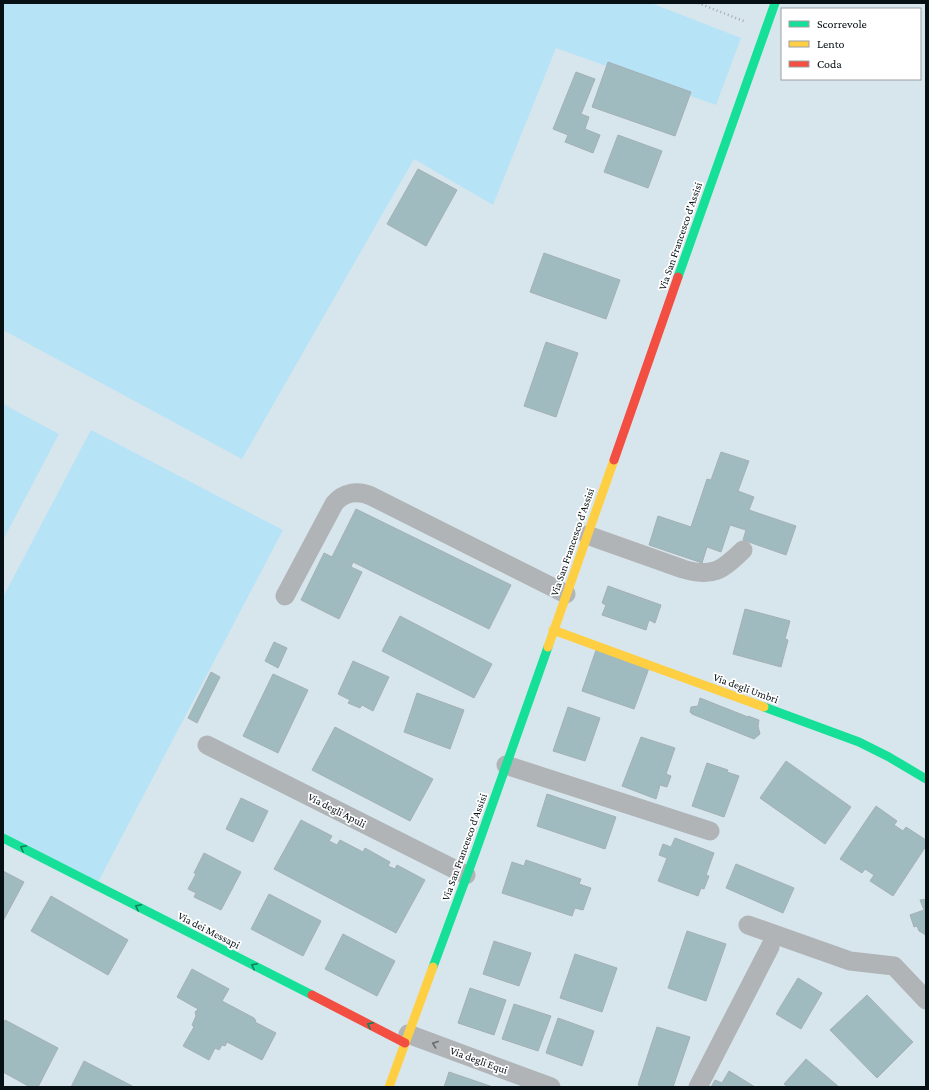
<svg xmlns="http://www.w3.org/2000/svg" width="929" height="1090" font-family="'Crimson Pro',serif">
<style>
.green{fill:#b7e3f6}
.building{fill:#9fbbbf;stroke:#a4b1b4}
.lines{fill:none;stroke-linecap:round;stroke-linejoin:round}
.path{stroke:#a2a8ac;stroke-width:2.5;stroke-dasharray:1 3;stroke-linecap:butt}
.street{stroke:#b0b4b7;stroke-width:19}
.fast{stroke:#16e098;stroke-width:9}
.slow{stroke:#ffcf43;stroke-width:9}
.jam{stroke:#f24e42;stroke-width:9}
.oneway{stroke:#0f825d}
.oneway2{stroke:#646a6e}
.labels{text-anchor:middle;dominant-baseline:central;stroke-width:3.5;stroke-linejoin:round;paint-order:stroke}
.street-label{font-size:11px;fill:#071014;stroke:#fff}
</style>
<rect width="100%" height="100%" fill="#d7e6ed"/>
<!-- green -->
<path class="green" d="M3,3H651L741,38L716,105L556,48L493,205L414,159L242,459L3,330Z
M3,404L59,434L3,540Z
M91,430L283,530L97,884L3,835V597Z"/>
<!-- building -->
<path class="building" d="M608,62L691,92L675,136L592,107Z
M576,72L595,79L581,114L589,117L585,129L600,135L593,153L565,142L568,135L553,129Z
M618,135L662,151L648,188L604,172Z
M418,169L457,190L426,246L387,224Z
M544,253L620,280L606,319L530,292Z
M546,342L578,353L556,417L524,406Z
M721,452L749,461L738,491L754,497L749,510L796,526L786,555L743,540L746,530L730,525L721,552L707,547L702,563L649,545L658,516L691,527L707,479L711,480Z
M356,509L511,585L489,629L353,562L351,567L362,572L339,619L301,600L324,553L332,557Z
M608,586L661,605L655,623L649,620L646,630L602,615L606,605L602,603Z
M745,609L790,621L785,639L788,640L781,667L733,654Z
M400,616L492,664L474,698L382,651Z
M274,642L287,648L278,668L265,661Z
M596,650L649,668L634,709L582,691Z
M353,661L389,677L373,711L362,705L360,708L348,703L350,700L338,694Z
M211,672L220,677L197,723L188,718Z
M273,674L308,690L278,753L243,736Z
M417,693L464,710L450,749L404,732Z
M700,698L748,717V716L759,720L758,726L760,734L754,739L692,714L690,712L691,707L698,706Z
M568,707L600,718L585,761L553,751Z
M335,727L433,779L410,821L312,770Z
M641,737L675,748L666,774L671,776L667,787L660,785L656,799L622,786Z
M786,761L851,807L825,844L760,798Z
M707,763L728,770L727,772L739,776L724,817L692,806Z
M547,794L616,817L605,849L537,826Z
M241,798L268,811L253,842L226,829Z
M876,806L897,821L894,825L903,831L906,827L926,840V846L893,896L870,881L874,875L865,869L862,873L840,859Z
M301,820L332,836L329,841L337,845L340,840L363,852L365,848L390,862L388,866L395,869L397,865L425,880L396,933L274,869Z
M675,838L714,853L706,875L709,876L704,889L701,888L698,896L658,881L667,858L659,855L663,844L671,847Z
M204,853L241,872L221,910L194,897L196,893L188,889L196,874L194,873Z
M526,860L581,879L579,884L591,888L583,910L575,908L572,916L502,893L512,862L524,866Z
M736,864L794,888L783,913L726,888Z
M3,871L24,882L3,921Z
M269,894L321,921L303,956L251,929Z
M51,896L128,940L108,975L31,931Z
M926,899V935L919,931L917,926L914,927L910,915L924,910L920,900Z
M687,931L726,944L706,1001L668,988Z
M343,934L395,961L377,996L325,969Z
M494,941L531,953L519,986L483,974Z
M575,954L617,968L602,1012L560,998Z
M192,969L229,989L222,1001L254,1018L256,1021L255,1022L276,1033L262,1060L227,1042L225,1046L222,1045L219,1050L215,1048L209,1060L183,1046L194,1027L192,1025L196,1016L195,1012L198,1009L177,997Z
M798,978L822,993L801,1029L776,1014Z
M470,988L506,1000L494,1035L458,1023Z
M867,995L913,1042L877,1078L830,1030Z
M514,1004L551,1016L538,1051L502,1039Z
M558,1018L594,1031L582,1066L546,1053Z
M5,1020L58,1048L38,1087H30L3,1072V1024Z
M657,1027L690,1037L673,1087H645L638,1085Z
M806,1059L839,1087H788L784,1084Z
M84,1061L134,1087H71Z
M729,1071L755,1087H711L715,1080L722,1083Z
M449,1072L493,1087H444Z"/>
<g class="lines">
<!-- path -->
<path class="path" d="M698,3L746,22"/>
<!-- street -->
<path class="street" d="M587,535L683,569C714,578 722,570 743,550
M285,596L334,504C343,492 358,490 371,496L566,594
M207,745L466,875
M506,765L710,831
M748,925L850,961L894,966L926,1000
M408,1034L551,1087
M698,1087L770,947"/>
<!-- fast -->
<path class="fast" d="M678,277L775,3
M764,707L859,742L889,757L926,779
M3,838L312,995
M433,967L473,859L548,647"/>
<!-- slow -->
<path class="slow" d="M553,630L764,707
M548,647L614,460
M389,1087L433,967"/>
<!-- jam -->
<path class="jam" d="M614,460L678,277
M312,995L405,1043"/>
</g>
<!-- one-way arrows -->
<defs><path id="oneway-chevron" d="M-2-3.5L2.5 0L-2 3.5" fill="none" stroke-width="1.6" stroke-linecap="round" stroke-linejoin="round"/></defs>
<g class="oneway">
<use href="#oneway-chevron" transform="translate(23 848) rotate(-153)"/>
<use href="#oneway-chevron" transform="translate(138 907) rotate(-153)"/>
<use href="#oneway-chevron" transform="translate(254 966) rotate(-153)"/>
<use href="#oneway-chevron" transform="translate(370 1025) rotate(-153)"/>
</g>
<use class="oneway2" href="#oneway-chevron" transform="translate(435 1044) rotate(-160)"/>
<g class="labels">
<!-- street labels -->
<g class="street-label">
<text transform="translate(680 236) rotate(-71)">Via San Francesco d'Assisi</text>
<text transform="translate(572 542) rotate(-71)">Via San Francesco d'Assisi</text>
<text transform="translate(746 688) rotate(20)">Via degli Umbri</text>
<text transform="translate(337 810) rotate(27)">Via degli Apuli</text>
<text transform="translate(464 847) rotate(-70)">Via San Francesco d'Assisi</text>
<text transform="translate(209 930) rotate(27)">Via dei Messapi</text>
<text transform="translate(479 1060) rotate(20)">Via degli Equi</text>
</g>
</g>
<!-- border -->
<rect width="929" height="1090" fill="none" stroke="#071014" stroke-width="8"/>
<!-- legend -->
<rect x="781" y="8" width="140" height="72" fill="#ffffff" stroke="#9c9fa1"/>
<rect x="789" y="21" width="20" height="6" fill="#16e098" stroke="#9c9fa1"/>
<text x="817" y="28" font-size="12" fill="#071014">Scorrevole</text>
<rect x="789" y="41" width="20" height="6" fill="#ffcf43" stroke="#9c9fa1"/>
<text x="817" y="48" font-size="12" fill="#071014">Lento</text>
<rect x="789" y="61" width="20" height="6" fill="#f24e42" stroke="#9c9fa1"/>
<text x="817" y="68" font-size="12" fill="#071014">Coda</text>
</svg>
